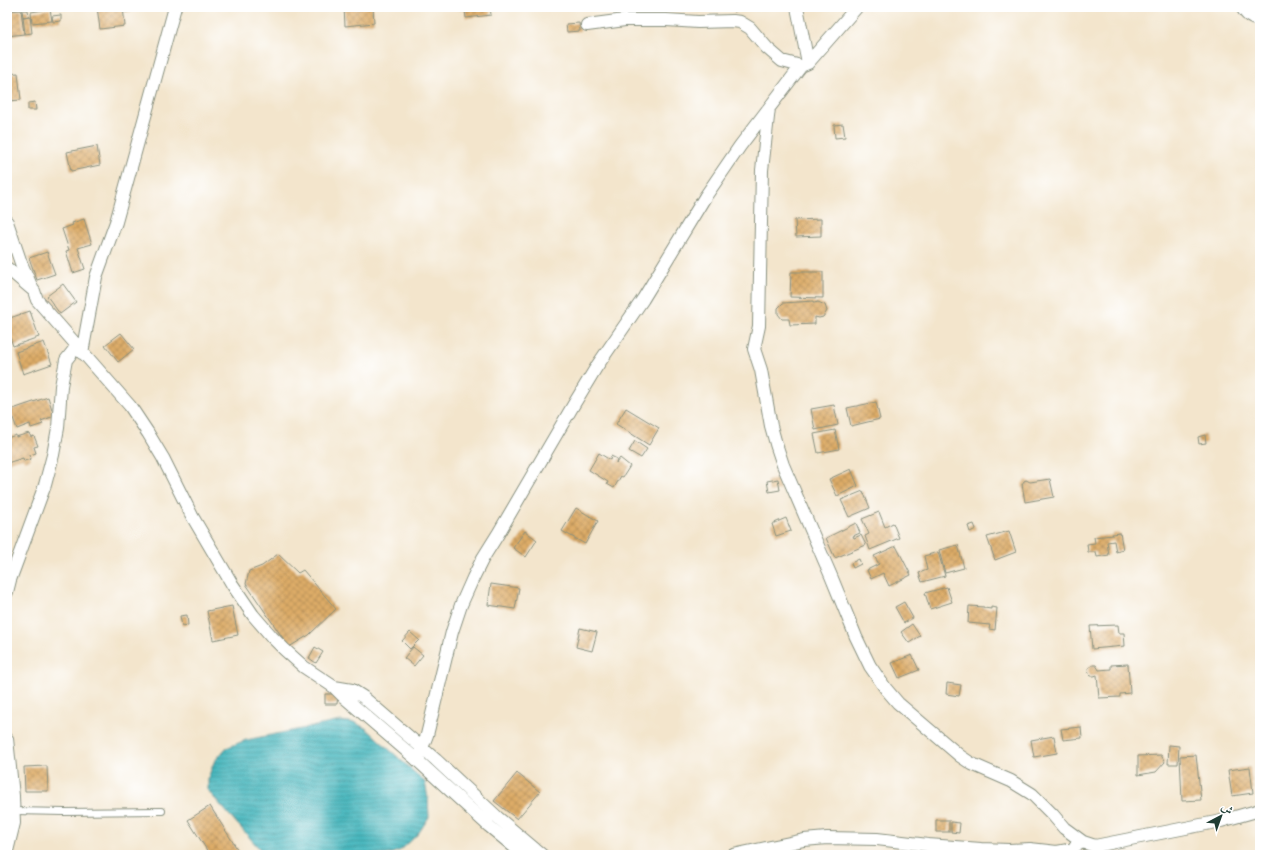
<svg xmlns="http://www.w3.org/2000/svg" width="1267" height="862" font-family="'Sorts Mill Goudy',Amiri,serif">
<style>
.water{fill:url(#water-rules);stroke:#347a79}
.building{fill:url(#building-cross-hatch)}
.lines{fill:none;stroke-linecap:round;stroke-linejoin:round}
.service-casing{stroke:#899180;stroke-width:8}
.minor-casing{stroke:#899180;stroke-width:14}
.service{stroke:#fff;stroke-width:6}
.minor{stroke:#fff;stroke-width:12}
</style>
<defs>
<pattern id="water-rules" width="6" height="5" patternUnits="userSpaceOnUse"><rect width="6" height="5" fill="#48b7be"/><path d="M0 2.5h6" fill="none" stroke="#3b969b"/></pattern>
<pattern id="building-cross-hatch" width="8" height="8" patternUnits="userSpaceOnUse"><rect width="8" height="8" fill="#ddac68"/><path d="M0 0l8 8M0 8l8-8" fill="none" stroke="#b38d56"/></pattern>
</defs>
<rect width="100%" height="100%" fill="#fff"/>
<filter id="ink" filterUnits="userSpaceOnUse"><feTurbulence type="fractalNoise" baseFrequency=".025" numOctaves="2"/><feDisplacementMap in="SourceGraphic" scale="8" xChannelSelector="R" yChannelSelector="G"/><feConvolveMatrix kernelMatrix="1 2 1 2 8 2 1 2 1" color-interpolation-filters="sRGB"/></filter>
<filter id="wash" filterUnits="userSpaceOnUse"><feTurbulence type="fractalNoise" baseFrequency=".012" numOctaves="4" result="noise"/><feDisplacementMap in="SourceGraphic" scale="16" xChannelSelector="R" yChannelSelector="G"/><feGaussianBlur stdDeviation="0.9" result="paint"/><feColorMatrix in="noise" values="0 0 0 0 0 0 0 0 0 0 0 0 0 0 0 0 0 1.4 0 .05"/><feComposite in="paint" operator="in"/></filter>
<g filter="url(#wash)">
<rect width="100%" height="100%" fill="#f3e5cc"/>
<!-- water -->
<path class="water" d="M341,721L356,723L367,729L425,782L428,798L429,817L418,834L401,850L387,855H265L208,791V778L214,762L226,748L246,740Z"/>
<g id="blocks">
<!-- building -->
<path class="building" d="M97,7H123L125,26L100,29Z
M124,7H135V11L125,12Z
M344,7H373L374,23L345,26Z
M459,7H490L491,15L466,18L465,10H459Z
M732,7H742L743,8L734,12Z
M50,9L52,21L32,23L31,12Z
M21,10L24,34L7,36V11Z
M22,10H28L29,16L23,17Z
M61,15V21L53,22L52,16Z
M30,16L32,33L25,34L23,17Z
M579,23L580,31L567,32L566,24Z
M18,73L21,100L8,101L7,99V74Z
M35,102L36,110H28V103Z
M843,124L845,137L835,138L834,125Z
M97,146L100,165L71,171L67,152Z
M84,219L92,244L78,248L85,269L73,273L66,251L69,250L62,229L73,225L72,223Z
M821,219V236L796,237L795,220Z
M47,252L55,274L37,280L29,258Z
M791,272H823V298L790,297Z
M63,284L76,302L60,314L47,296Z
M814,301V303L818,302L825,305L827,311L823,317L819,318L815,317V324L790,325L789,319H782L778,314V308L783,303Z
M30,311L39,337L13,346L7,328V319Z
M121,333L134,349L118,362L105,345Z
M44,342L52,364L23,374L16,352Z
M48,397L54,416L41,421L43,424L31,428L30,424L17,429L10,410Z
M876,402L880,419L851,426L847,408Z
M834,405L838,425L815,430L811,409Z
M626,408L659,428L649,445L616,424Z
M835,430L839,449L818,453L814,434Z
M29,433L31,437L34,436L38,446L34,447L36,453L30,455L31,459L24,461L23,458L7,463V438L16,435V437Z
M1205,435L1206,443L1199,444L1198,437Z
M635,441L647,449L641,458L629,451Z
M599,453L610,460L611,456L617,459L616,463L620,458L630,466L623,477L621,476L614,488L607,484L608,482L589,470Z
M851,469L858,486L837,496L829,479Z
M778,479L780,490L769,492L767,481Z
M1050,479L1054,497L1025,502L1022,484L1024,481L1026,480L1030,482Z
M863,491L870,508L849,517L841,500Z
M576,508L598,521L585,544L562,531Z
M879,512L885,527L893,523L899,538L870,550L865,536L869,534L862,519Z
M786,518L791,531L776,536L772,524Z
M856,523L860,533L853,536L854,538L861,535L866,545L835,558L826,538Z
M974,524L976,529L970,532L968,526Z
M525,531L537,540L526,557L513,548Z
M1009,531L1016,552L995,560L987,537Z
M1120,533L1123,550L1116,552L1114,541L1107,542L1109,555L1097,557L1096,552H1088L1087,544L1095,543L1094,537L1113,535L1112,534Z
M958,545L964,568L945,573L939,550Z
M896,546L911,575L889,586L883,573L871,579L867,570L879,564L874,556Z
M938,552L945,576L922,582L919,573L927,570L924,556Z
M278,554L298,573L303,570L336,609L309,635L289,647L246,584L249,571L262,566Z
M859,559L861,564L853,568L851,563Z
M491,584L519,588L515,609L488,605Z
M947,587L952,602L930,609L925,593Z
M904,602L913,618L904,623L895,607Z
M232,606L238,635L213,640L207,611Z
M969,606L984,607V608L991,609V607L997,608L995,630L989,629L990,625L968,623Z
M187,615L188,625L182,626L180,616Z
M912,624L920,636L909,643L901,632Z
M1118,625L1119,633H1124L1125,646L1092,649L1090,626Z
M580,628L597,632L592,651L576,647Z
M410,632L419,640L410,649L402,641Z
M315,647L323,652L316,663L309,658Z
M413,647L423,655L414,666L404,658Z
M912,655L919,670L899,678L892,663Z
M1128,664L1130,693L1120,694V697L1099,698L1097,675L1094,676H1091L1089,674L1088,668L1093,665H1096L1099,670L1111,669V665Z
M947,683L961,685L959,696L946,694Z
M325,694H338L337,704H325Z
M1081,727L1082,738L1063,740L1061,729Z
M1054,736L1057,753L1034,757L1031,740Z
M1169,745L1179,746L1178,764H1168Z
M1161,755L1165,762L1156,772L1138,775V756Z
M1196,755L1201,800L1182,801L1180,756Z
M47,766L48,791H25L24,767Z
M1250,767L1253,793L1232,796L1228,770Z
M517,773L540,792L517,819L494,801Z
M210,806L241,855H210L188,820Z
M936,820H949V832H936Z
M951,822L960,823L959,833L951,832Z"/>
</g>
</g>
<g filter="url(#ink)">
<use href="#blocks" fill-opacity="0" stroke="#899180" stroke-width="1"/>
<g class="lines">
<!-- service casing -->
<g class="service-casing">
<path id="service" d="M14,811L64,812L162,811"/>
</g>
<!-- minor casing -->
<g class="minor-casing">
<path id="minor" d="M797,7L808,63
M1242,7C1246,15 1251,18 1260,21
M587,25L625,20H666L698,22L733,21L740,22L750,28L767,48L782,61L801,66
M769,108L762,170L759,326L754,349L761,370L771,426L776,444L783,465L831,576L856,637L870,666L886,689L898,703L960,756L972,764L1011,781L1032,794L1053,815L1064,828L1083,842
M7,222L21,263L32,288
M7,268L34,291L37,300L130,406L148,433L163,458L192,516L232,584L253,615L272,637L285,650L304,667L334,687L345,698L416,759L489,826L524,855
M82,353L96,277L116,222L175,7
M7,592L10,580L45,485L53,455L58,428L61,386L66,360L77,346
M334,687L352,690L363,697L436,760L497,817L542,855
M7,739L13,796L14,823L7,851
M416,759L422,748L427,735L452,632L461,605L473,578L483,558L498,534L574,404L597,366L643,299L705,197L740,146L801,66L808,63L857,7
M1075,846L1083,842L1095,846L1221,821L1260,810
M733,855L804,840L827,838L877,839L928,845L981,849L1009,850L1030,849L1057,852L1068,850"/>
</g>
<!-- service -->
<use href="#service" class="service"/>
<!-- minor -->
<use href="#minor" class="minor"/>
</g>
</g>
<!-- margin -->
<rect width="1267" height="862" fill="none" stroke="#fff" stroke-width="24"/>
<!-- north arrow -->
<g transform="translate(1221 816) rotate(41)" stroke="#ffffff" stroke-width="3" paint-order="stroke">
<path d="M0-3L7 15L0 10L-7 15Z" fill="#1f3d34"/>
<text y="-6" font-size="11" font-weight="bold" text-anchor="middle" fill="#1f3d34">ش</text>
</g>
</svg>
